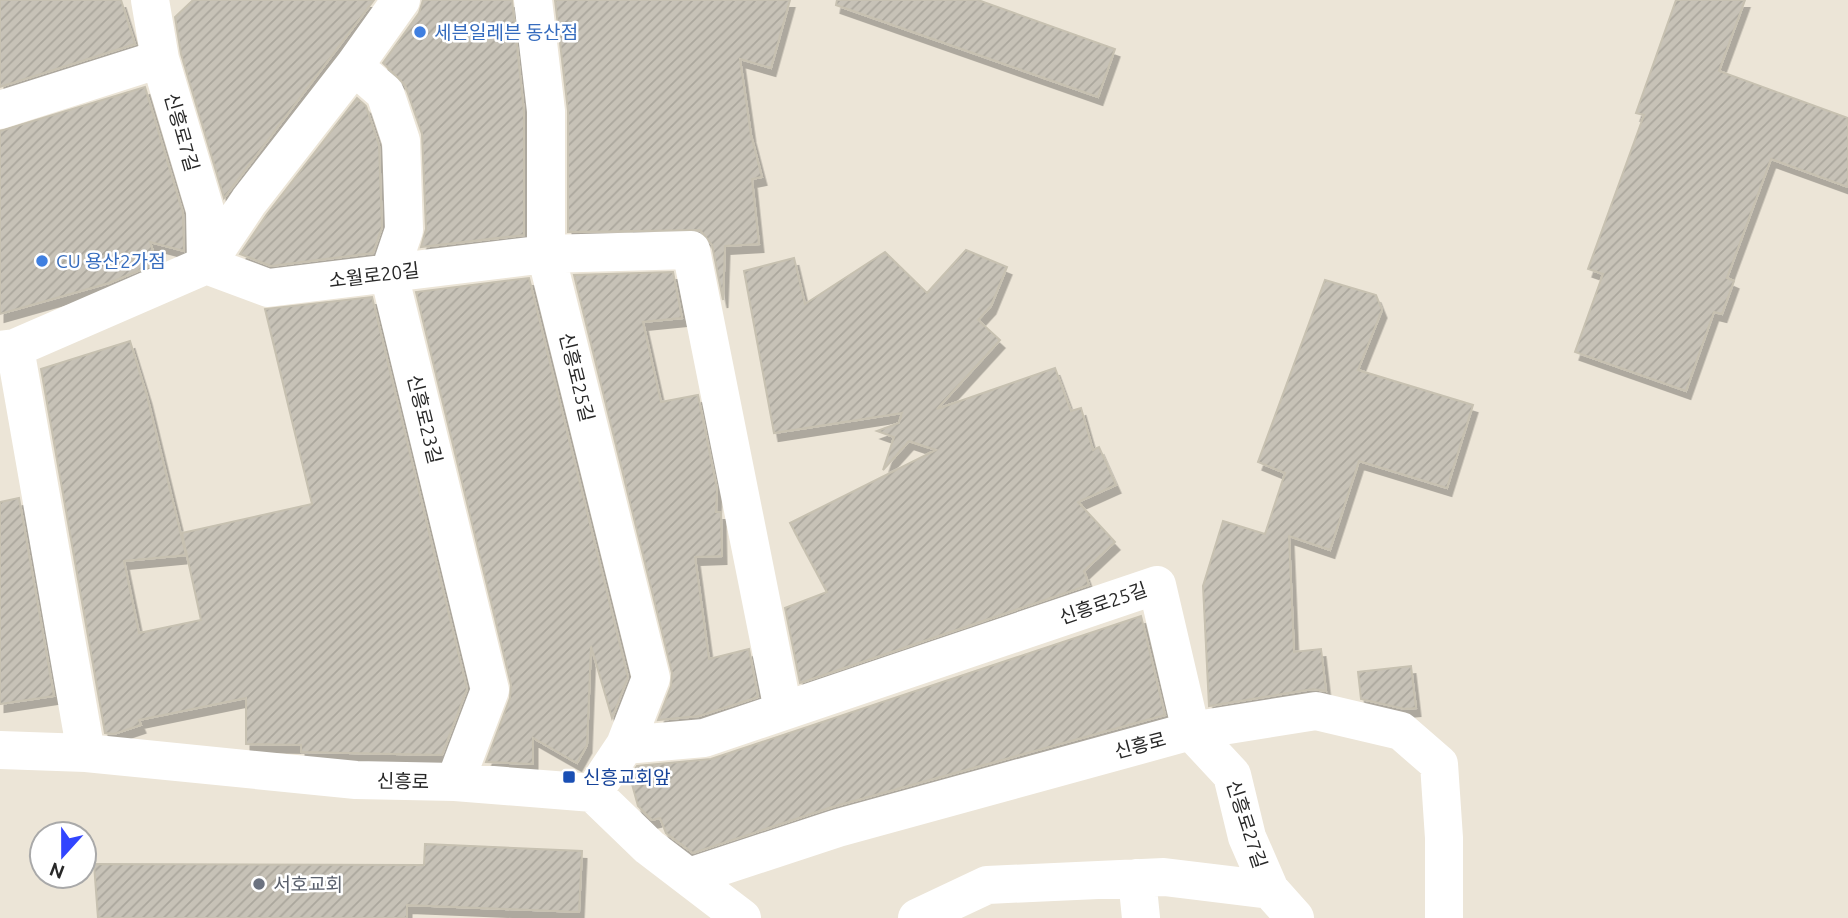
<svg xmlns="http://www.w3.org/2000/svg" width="1848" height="918" font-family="Ubuntu,'Noto Sans KR',sans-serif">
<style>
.building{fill:url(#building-hatch);stroke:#c7c1b1;stroke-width:2;filter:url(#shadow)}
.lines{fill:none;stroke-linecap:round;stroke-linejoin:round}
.minor{stroke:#fff;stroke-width:38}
.shop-dot{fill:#3f7fe0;stroke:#fff;stroke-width:2.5}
.transit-dot{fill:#1a4fb4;stroke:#fff;stroke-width:2.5}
.worship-dot{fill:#6b7280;stroke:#fff;stroke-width:2.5}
.labels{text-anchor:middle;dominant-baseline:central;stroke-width:5;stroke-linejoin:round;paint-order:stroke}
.shop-label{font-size:19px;fill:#366cbe;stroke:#fff;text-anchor:start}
.street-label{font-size:19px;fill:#282828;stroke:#fff}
.transit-label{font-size:19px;fill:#164399;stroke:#fff;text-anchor:start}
.worship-label{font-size:19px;fill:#5b616d;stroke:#fff;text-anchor:start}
</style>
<defs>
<pattern id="building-hatch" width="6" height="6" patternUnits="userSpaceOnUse" patternTransform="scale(1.75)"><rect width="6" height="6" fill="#c7c2b7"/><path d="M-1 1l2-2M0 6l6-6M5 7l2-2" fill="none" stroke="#aba79d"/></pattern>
<filter id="shadow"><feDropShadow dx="4.5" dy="8" stdDeviation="0" flood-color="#0004"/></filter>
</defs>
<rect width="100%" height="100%" fill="#ece5d7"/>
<!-- building -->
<path class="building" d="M0,0H121L135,44L0,87Z
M193,0H374L224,198L181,54L175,17Z
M423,0H512L524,112V235L421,247L426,229L422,134L405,85L383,63L419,13Z
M555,0H790L771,68L740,59L751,135L762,177L752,179L759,244L725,246L723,300L712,245L700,230L568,232V111Z
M837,0H978L1115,49L1098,97L836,5Z
M1676,0H1745L1719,71L1848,118V187L1771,159L1727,278L1734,281L1722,314L1714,312L1686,391L1575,352L1603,274L1588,269L1644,115L1636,113Z
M145,87L183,213L184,251L150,242L157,263L109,283L0,314V131Z
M357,98L366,106L379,145L382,227L373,253L271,266L240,254L267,214Z
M966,250L1007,267L991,306L978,320L1000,340L937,409L1055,368L1071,411L1081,408L1093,450L1099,447L1116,485L1078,502L1115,542L1084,571L1089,585L800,683L785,608L827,592L790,523L936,450L909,441L883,470L894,437L877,431L899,423L902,413L774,433L744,271L794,258L805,304L885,252L927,293Z
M673,272L682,318L643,322L661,402L698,395L717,489L716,512H721L722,556L695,557L709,659L749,649L758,697L699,716L658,720L671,686L672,673L574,275Z
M529,278L628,677L612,718L591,646L587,745L577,763L533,738V764L486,762L510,698L511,685L416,292Z
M1325,280L1376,295L1382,310L1358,370L1473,405L1447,488L1359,461L1330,550L1289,536L1294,652L1321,649L1326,691L1313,689L1209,706L1203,586L1223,521L1265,534L1285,473L1258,462Z
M372,297L467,689L442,755L301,752V745L246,744V698L139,720L141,725L114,734L105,733L41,369L130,341L147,396L186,555L124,561L139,633L201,620L182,533L312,504L265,309Z
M19,498L54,696L0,704V502Z
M1141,616L1165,715L832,807L693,853L666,833L660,818L652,820L638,806L630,777L637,766L711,759Z
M1411,666L1416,708L1405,709L1361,699L1358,672Z
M425,844L582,851L579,912L407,905V918H98L94,864L424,865Z"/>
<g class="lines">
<!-- minor -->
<path class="minor" d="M150,0L160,59L205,210L206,265L268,288L546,254L691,250L783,710
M533,0L546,111V254L651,678L625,745L593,793
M354,66L385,93L401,141L404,230L389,274L490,690L455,782
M0,110L160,59
M15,348L86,753
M0,350L15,348L206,265L249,201L354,66L401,0
M625,745L704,738L1157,585L1191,731L1232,775L1247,837L1270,890
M0,750L86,753L356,780L455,782L593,793L649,847L742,918
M689,877L838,828L1191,731L1316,711L1401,731L1439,764L1444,838V918
M1137,878L1141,918
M917,918L987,885L1164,877L1270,890L1295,918"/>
</g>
<!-- markers -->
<g class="shop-dot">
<circle cx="420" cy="32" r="7"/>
<circle cx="42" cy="261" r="7"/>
</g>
<rect class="transit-dot" x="562" y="770" width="14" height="14" rx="3.5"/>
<circle class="worship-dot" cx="259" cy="884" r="7"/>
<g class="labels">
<!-- shop labels -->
<g class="shop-label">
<text x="434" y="32">세븐일레븐 동산점</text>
<text x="56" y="261">CU 용산2가점</text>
</g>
<!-- street labels -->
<g class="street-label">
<text transform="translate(182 132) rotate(74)">신흥로7길</text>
<text transform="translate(374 275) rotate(-7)">소월로20길</text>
<text transform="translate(577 377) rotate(76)">신흥로25길</text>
<text transform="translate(425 419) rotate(76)">신흥로23길</text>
<text transform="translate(1103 603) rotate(-19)">신흥로25길</text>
<text transform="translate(1140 745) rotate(-15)">신흥로</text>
<text transform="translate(403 781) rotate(1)">신흥로</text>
<text transform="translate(1247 824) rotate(72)">신흥로27길</text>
</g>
<!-- transit labels -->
<g class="transit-label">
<text x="583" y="777">신흥교회앞</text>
</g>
<!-- worship labels -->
<g class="worship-label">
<text x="273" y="884">서호교회</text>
</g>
</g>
<!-- north arrow -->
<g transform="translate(63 855) rotate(201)"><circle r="33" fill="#ffffff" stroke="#a9a9a9" stroke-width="2"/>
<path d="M0-5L12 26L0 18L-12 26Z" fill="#3145ff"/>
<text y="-10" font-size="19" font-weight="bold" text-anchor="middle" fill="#282828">N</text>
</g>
</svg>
